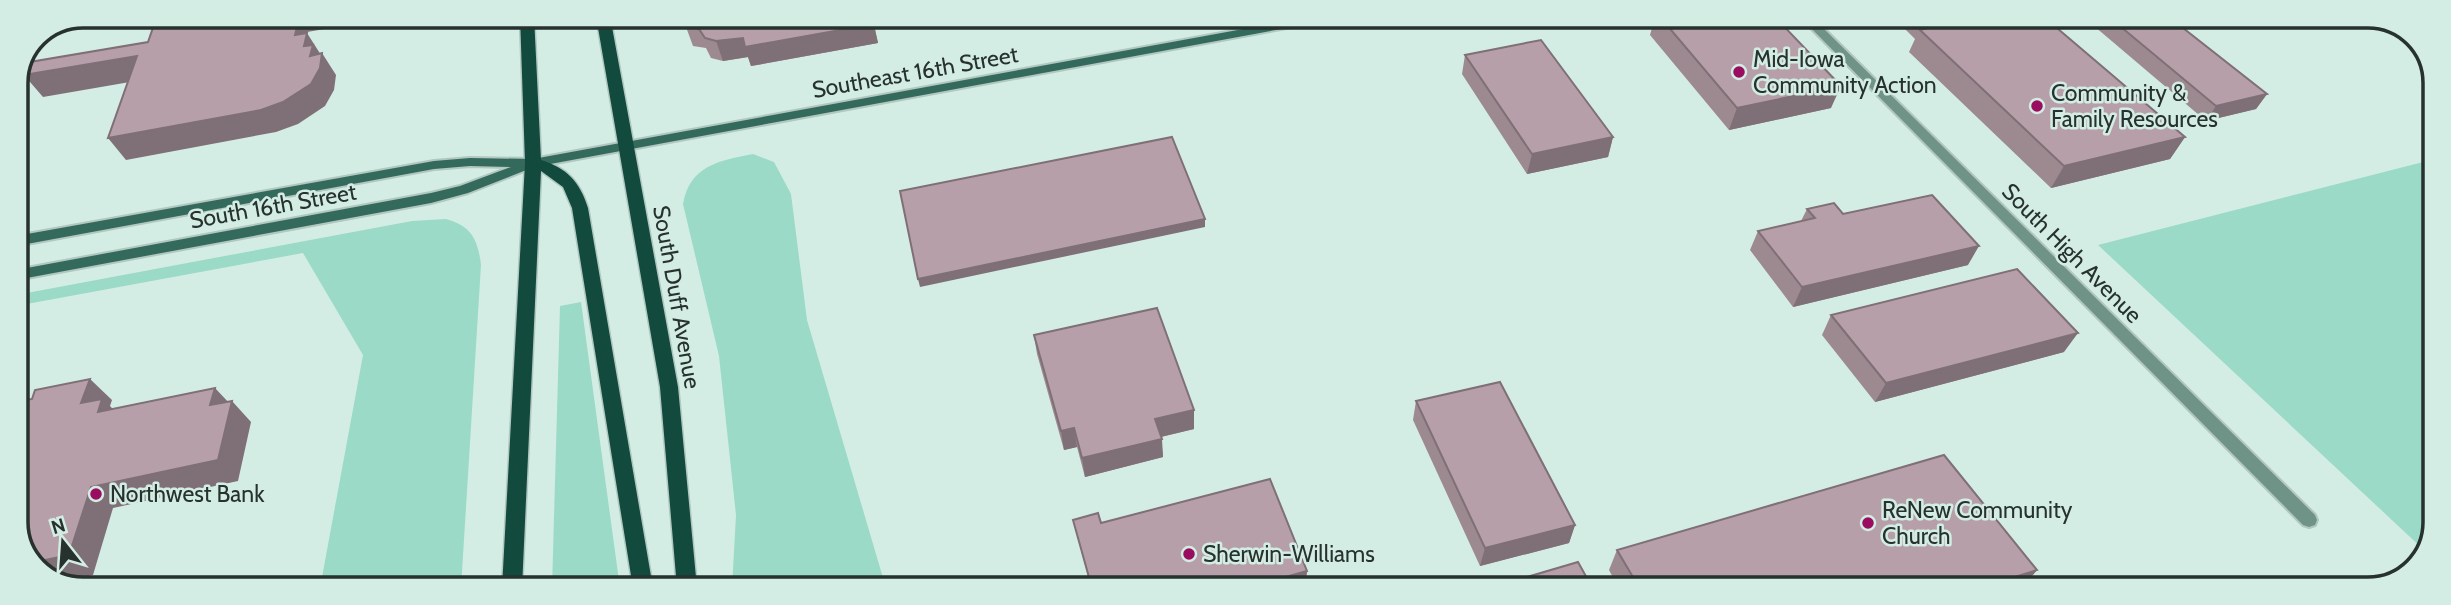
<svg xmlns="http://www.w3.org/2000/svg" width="2451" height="605" font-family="Cabin,sans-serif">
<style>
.green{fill:#9bdac7}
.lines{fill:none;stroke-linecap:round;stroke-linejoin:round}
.minor-casing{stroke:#b1c7c0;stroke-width:4}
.secondary-casing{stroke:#b1c7c0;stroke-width:4}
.primary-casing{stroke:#b1c7c0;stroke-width:3}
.minor{fill:#709388;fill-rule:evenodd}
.secondary{fill:#346a5c;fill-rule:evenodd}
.primary{fill:#124b3e;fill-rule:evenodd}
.wall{fill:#9d8990}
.shaded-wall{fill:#7f6f76}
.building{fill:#b69fa8;stroke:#7f6f76;stroke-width:2}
.poi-dot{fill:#990c5f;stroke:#d3ede4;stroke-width:2.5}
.labels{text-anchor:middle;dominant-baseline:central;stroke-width:5;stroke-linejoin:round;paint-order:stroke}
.poi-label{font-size:23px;fill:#27312e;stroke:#d3ede4;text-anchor:start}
.street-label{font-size:23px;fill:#27312e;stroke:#d3ede4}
.rim{fill:none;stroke:#27312e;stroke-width:3.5}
</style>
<rect width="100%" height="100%" fill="#d3ede4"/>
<!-- green -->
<path class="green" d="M753,154L774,162L791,194L807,320L886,588H732L736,515L719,356L683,204C690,165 719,161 753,154Z
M2435,159L2434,536L2425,551L2098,245Z
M446,219C471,226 478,239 481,265L461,588H320L363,355L303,253L16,306V295L412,221Z
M581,302L620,588H552L560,306Z"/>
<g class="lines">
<!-- minor casing -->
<g class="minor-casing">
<path id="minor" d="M1800,17H1812L2315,515L2317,520L2315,525L2309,527L2303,525Z"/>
</g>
<!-- secondary casing -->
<g class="secondary-casing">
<path id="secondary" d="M1314,16L1340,17L1335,19L534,167L468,193L431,203L16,280V270L431,193L460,186L511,167L470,166L434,169L16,246V236L434,161L470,158L533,159Z"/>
</g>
<!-- primary casing -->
<g class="primary-casing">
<path id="primary" d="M520,16H534L541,160C567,168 580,182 588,208L653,588H633L572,208L563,187L541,171L522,588H502L525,163Z
M596,16H610L678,387L697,588H677L660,387Z"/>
</g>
<!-- minor -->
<use href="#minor" class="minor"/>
<!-- secondary -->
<use href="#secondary" class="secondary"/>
<!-- primary -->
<use href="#primary" class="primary"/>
</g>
<!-- wall -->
<path class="wall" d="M685,16H924L874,25L878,43L751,66L748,57L723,61L711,58L706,48L693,46L686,27Z
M1655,17H1775L1831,108L1729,130L1650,35Z
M1902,17H2044L2185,137L2170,159L2051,188L1909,52L1915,39L1899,23Z
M2099,17H2169L2267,94L2256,109L2206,121L2094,26Z
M1465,55L1613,137L1608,157L1527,174L1462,74Z
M1807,209L1843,214L1968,265L1793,307L1750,250L1758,231L1801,221Z
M1831,315L2064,352L1875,402L1822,335Z
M1034,335L1194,410V429L1161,437L1163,457L1085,477L1077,447L1064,450L1037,354Z
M1416,401L1575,525L1569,543L1480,566L1413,420Z
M1073,520L1101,523L1307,571L1306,579L1270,589L1091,588Z
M1617,550L2037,570L2021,589H1619L1609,570Z"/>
<!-- shaded-wall -->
<path class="shaded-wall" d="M291,16H349L348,25L307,32L306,35L307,33L321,55L322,53L336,75L334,90L325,106L298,124L276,132L126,160L108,138L295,35L289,24Z
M871,16H924L874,25L878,43L751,66L748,57L723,61L716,41Z
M137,56L153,78L43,97L24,75Z
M1841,86L1831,108L1729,130L1737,108Z
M2267,94L2256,109L2206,121L2216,106Z
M1613,137L1608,157L1527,174L1532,154Z
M2185,137L2170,159L2051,188L2064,166Z
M1205,219V227L920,287L918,279Z
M1979,246L1968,265L1793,307L1802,287Z
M2078,333L2064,352L1875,402L1886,383Z
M90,379L112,400L110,406L124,421L103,425L81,403Z
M215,388L231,405L232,401L251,422L238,481L113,508L93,575L60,582L33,567L31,563L91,487L210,405Z
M1194,410V429L1156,438L1155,419Z
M1074,428L1077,447L1064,450L1061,431Z
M1162,439L1163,457L1085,477L1082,458Z
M1575,525L1569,543L1480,566L1485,548Z
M2037,570L2021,589H1976Z
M1307,571L1306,579L1270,589H1243Z"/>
<!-- building -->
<path class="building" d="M157,16H291L289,24L298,23L295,35L307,33L304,46L313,45L310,56L322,53L320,68L311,84L283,102L261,110L108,138L137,56L24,75L30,62L148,42Z
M685,16H871L874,24L745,47L743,38L716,41L705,38L699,29L686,27Z
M1660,17H1775L1841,86L1737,108Z
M1925,17H2044L2185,137L2064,166L1920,30L1936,26Z
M2109,17H2169L2267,94L2216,106Z
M1541,40L1613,137L1532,154L1465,55Z
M1172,137L1205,219L918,279L900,191Z
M1932,195L1979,246L1802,287L1758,231L1815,218L1807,209L1834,203L1843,214Z
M2017,269L2078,333L1886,383L1831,315Z
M1157,308L1194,410L1155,419L1162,439L1082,458L1074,428L1061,431L1034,335Z
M90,379L81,403L102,399L98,412L215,388L210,405L232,401L218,460L91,487L69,555L31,563L16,530V402L32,399L35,390Z
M1500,382L1575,525L1485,548L1416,401Z
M1944,455L2037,570L1976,589H1640L1617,550Z
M1270,479L1307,571L1243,589L1092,588L1073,520L1098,513L1101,523Z
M1578,562L1593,589H1486Z"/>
<!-- markers -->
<g class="poi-dot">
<circle cx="1739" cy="72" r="7"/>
<circle cx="2037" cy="106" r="7"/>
<circle cx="96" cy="494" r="7"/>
<circle cx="1868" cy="523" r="7"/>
<circle cx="1189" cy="554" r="7"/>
</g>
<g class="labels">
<!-- poi labels -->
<g class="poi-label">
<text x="1753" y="59">Mid-Iowa<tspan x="1753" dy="26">Community Action</tspan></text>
<text x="2051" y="93">Community &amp;<tspan x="2051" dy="26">Family Resources</tspan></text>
<text x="110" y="494">Northwest Bank</text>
<text x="1882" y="510">ReNew Community<tspan x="1882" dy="26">Church</tspan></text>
<text x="1203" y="554">Sherwin-Williams</text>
</g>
<!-- street labels -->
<g class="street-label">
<text transform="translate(915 72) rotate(-10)">Southeast 16th Street</text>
<text transform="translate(273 206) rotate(-10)">South 16th Street</text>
<text transform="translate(2072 253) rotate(45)">South High Avenue</text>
<text transform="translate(677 297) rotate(80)">South Duff Avenue</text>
</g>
</g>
<!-- crop -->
<path d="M0 0H2451V605H0ZM83 28H2368A55 55 0 0 1 2423 83V522A55 55 0 0 1 2368 577H83A55 55 0 0 1 28 522V83A55 55 0 0 1 83 28Z" fill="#d3ede4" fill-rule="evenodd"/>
<path class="rim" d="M83 28H2368A55 55 0 0 1 2423 83V522A55 55 0 0 1 2368 577H83A55 55 0 0 1 28 522V83A55 55 0 0 1 83 28Z"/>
<!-- north arrow -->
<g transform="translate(63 542) rotate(343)" stroke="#d3ede4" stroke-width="5" paint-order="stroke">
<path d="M0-5L12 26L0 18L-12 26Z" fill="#27312e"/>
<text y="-10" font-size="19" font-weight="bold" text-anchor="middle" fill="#27312e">N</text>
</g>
</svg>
